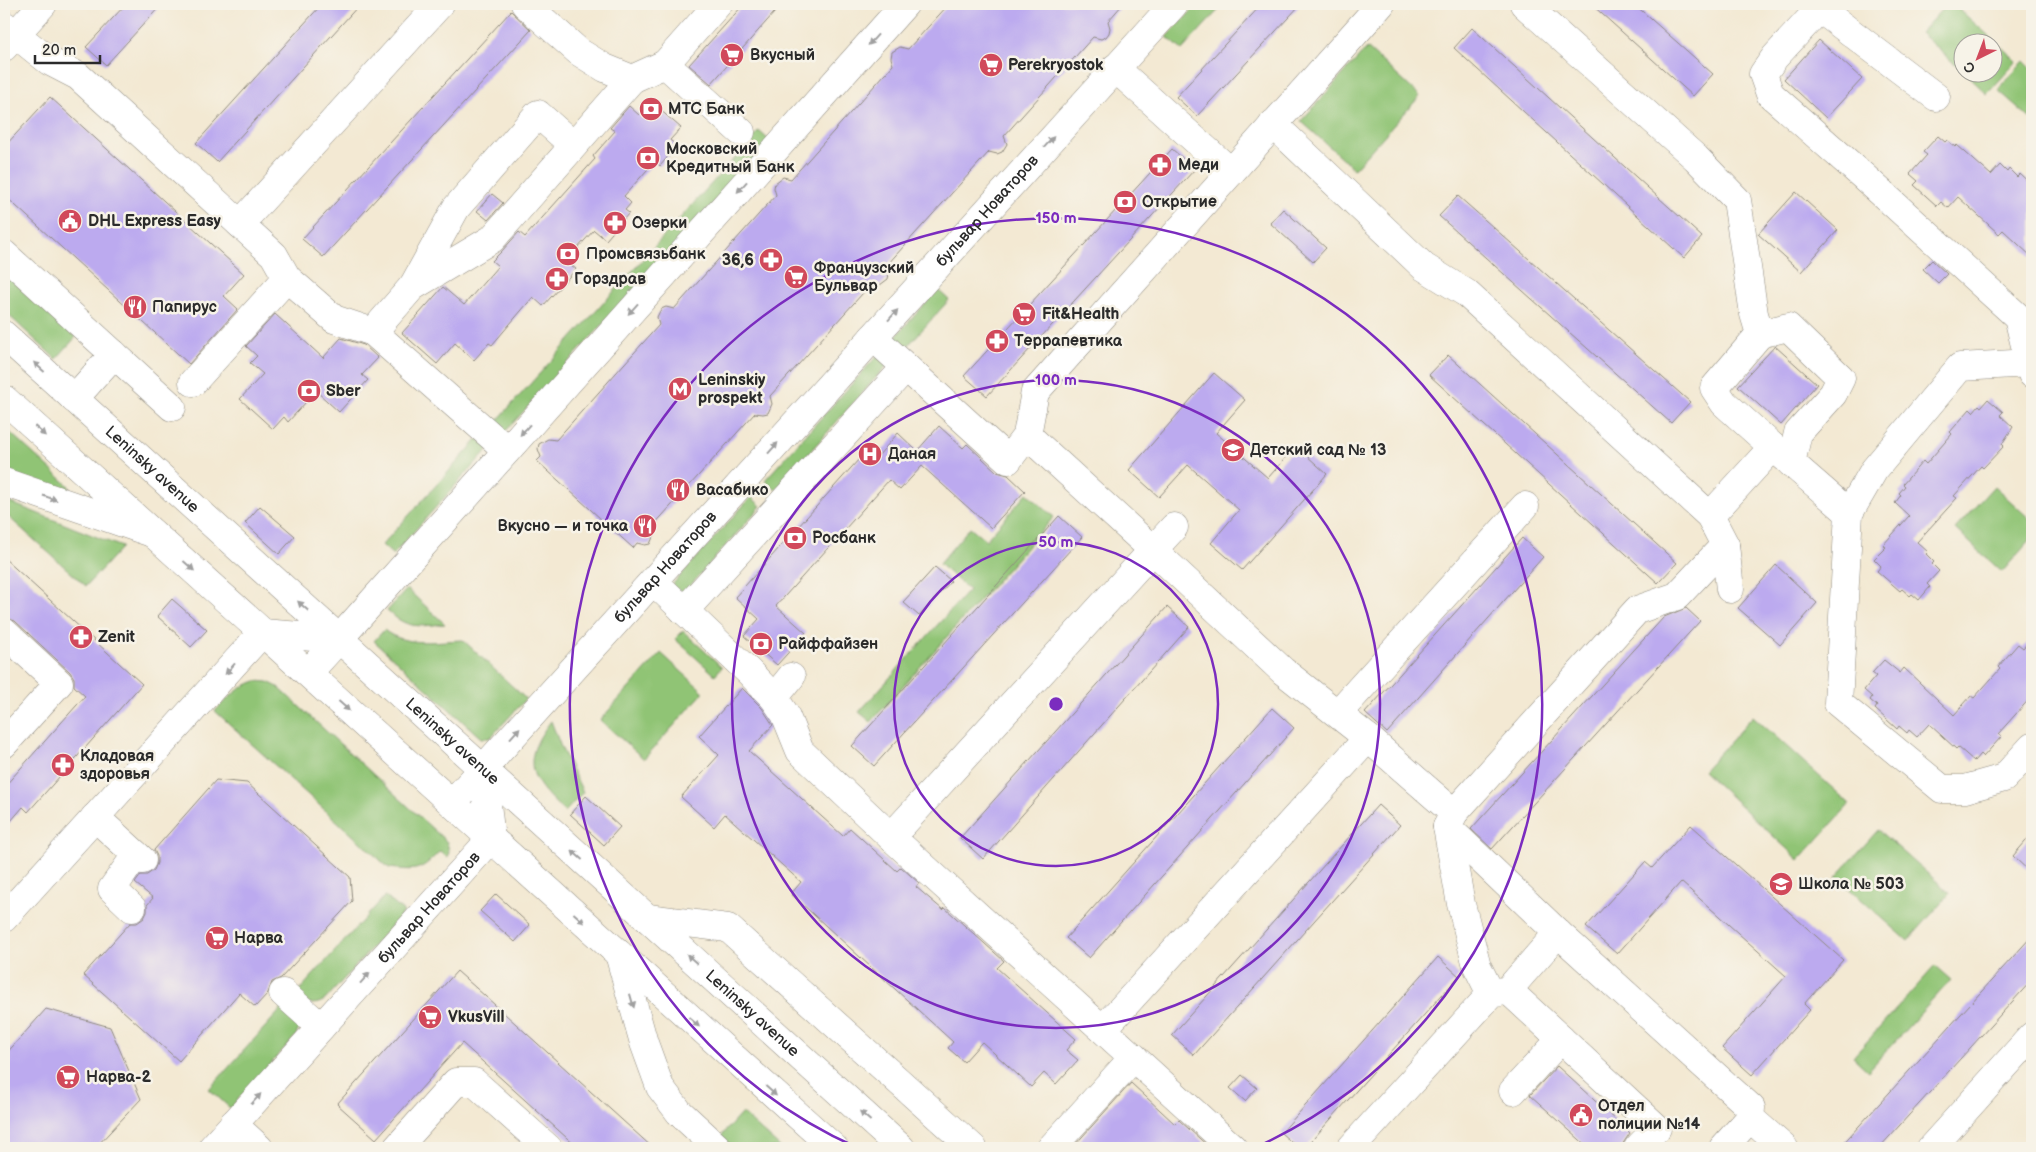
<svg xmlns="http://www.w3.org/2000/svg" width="2036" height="1152" font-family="'Balsamiq Sans',sans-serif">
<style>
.green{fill:#90c475;stroke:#5e7850}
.building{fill:#bcaaef}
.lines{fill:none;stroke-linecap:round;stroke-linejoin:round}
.minor-casing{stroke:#8f8a7f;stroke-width:29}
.major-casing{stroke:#8f8a7f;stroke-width:29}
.minor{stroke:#fff;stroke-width:28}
.major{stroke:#fff;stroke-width:28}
.oneway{fill:#a0a0a0}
.ring{fill:none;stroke:#7b2cbf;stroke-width:2.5}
.labels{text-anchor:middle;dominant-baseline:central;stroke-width:5;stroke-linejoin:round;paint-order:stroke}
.poi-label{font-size:16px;font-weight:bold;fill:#2b2b2b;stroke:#f7f3e8;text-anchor:start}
.street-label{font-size:16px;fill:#2b2b2b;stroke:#f7f3e8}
.centre{fill:#7b2cbf;stroke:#f7f3e8;stroke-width:2.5}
.ring-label{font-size:15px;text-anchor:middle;font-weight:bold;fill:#7b2cbf;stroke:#f7f3e8;stroke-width:5;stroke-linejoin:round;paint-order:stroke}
</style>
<rect width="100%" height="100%" fill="#f7f3e8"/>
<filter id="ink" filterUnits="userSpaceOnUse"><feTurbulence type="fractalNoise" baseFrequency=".02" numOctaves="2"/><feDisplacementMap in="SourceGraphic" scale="10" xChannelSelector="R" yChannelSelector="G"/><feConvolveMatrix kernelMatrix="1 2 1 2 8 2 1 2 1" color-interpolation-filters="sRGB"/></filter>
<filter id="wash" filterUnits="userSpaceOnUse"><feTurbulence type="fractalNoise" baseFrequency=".0096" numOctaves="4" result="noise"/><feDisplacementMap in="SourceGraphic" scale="20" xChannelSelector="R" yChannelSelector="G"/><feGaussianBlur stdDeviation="1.12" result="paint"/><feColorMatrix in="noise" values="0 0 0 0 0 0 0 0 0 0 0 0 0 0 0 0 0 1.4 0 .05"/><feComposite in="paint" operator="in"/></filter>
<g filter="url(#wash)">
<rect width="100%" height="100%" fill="#f3e9d3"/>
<!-- green -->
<path class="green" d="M1198,4H1224L1182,50L1167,37Z
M1947,4H1953L2017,61L1987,94L1964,72H1994V42H1964V72L1920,33Z
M1367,48L1420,96L1354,169L1301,121Z
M2024,61L2032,69V120L1998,90Z
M759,131L770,141L504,433L494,424Z
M4,270L76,337L56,359L4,311Z
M938,290L949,300L904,350L893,339Z
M878,355L888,364L776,490L765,480Z
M4,427L69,486V496L4,473Z
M478,439L489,448L393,555L382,545Z
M1994,486L2032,521V538L2002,572L1955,529Z
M1027,493L1054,517L871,722L859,712L969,590L939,564L970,527L986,540Z
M751,497L761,506L682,595L671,586Z
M4,500L122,547L86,586L4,513Z
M407,589L445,624C417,626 410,630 387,611Z
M384,630C405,647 437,641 463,640L526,699L490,738H481L374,641Z
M683,631L722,667L715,675L675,639Z
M661,653L704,692L644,759L600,720Z
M256,681L268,682L278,687L447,842L449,851L448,858L440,851C420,872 417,871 389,868L215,711C228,698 238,687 256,681Z
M1753,716L1850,804L1799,860L1703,771Z
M551,721L561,747L583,792L565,812C530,780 519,762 551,721Z
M1878,830L1950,893L1908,941L1836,877Z
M385,896L404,912L325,1000C311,1008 307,1002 295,995Z
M1935,966L1951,980L1868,1071L1853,1057Z
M286,1004L300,1021L299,1029L295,1037L230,1108L209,1089Z
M742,1113L781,1148H734L721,1136Z"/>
<g id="blocks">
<!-- building -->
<path class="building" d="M126,4H162L106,65L86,47Z
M322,4H360L217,162L196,143Z
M744,4H782L711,84L689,65Z
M949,4H1123L1108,21L1110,28L1109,33L1106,37L1101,39L1093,37L1004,136L1007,144L1002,152L997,154L989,152L886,266L889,274L888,279L880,285L872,283L770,396L772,404L768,413L763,414L755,413L652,527L654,535L650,544L645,545L637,543L633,548L537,461L541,457L538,449L539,444L548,439L556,440L659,325L657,317L661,309L666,307L674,309L776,195L774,188L775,183L783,177L791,179L893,65L891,58L892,52L900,47L908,49Z
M1262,4H1301L1197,116L1176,97Z
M1591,4H1634L1713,74L1693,96Z
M511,11L531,30L323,257L302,239Z
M1472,28L1702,237L1684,258L1454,48Z
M1819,40L1862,79L1826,118L1784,79Z
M50,97L244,274L224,296L238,309L189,364L4,195V147Z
M650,101L681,128L670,140L677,146L660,166L655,161L624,196L631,203L625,210L629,213L606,240L594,230L566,261L576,269L543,306L533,297L492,345L489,343L474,360L455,343L437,364L402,333L443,287L464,305L498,266L492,261L501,252L519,232L525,237L595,159L593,156L615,131L610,128L629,106L639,115Z
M1938,136L1945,142L1947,140L1955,147L1957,145L1991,175L2000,165L2007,172L2009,169L2017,177L2020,174L2032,185V257L2003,230L1999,234L1958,197L1948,208L1941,202L1937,206L1914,185L1918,181L1910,174L1927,155L1923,152Z
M1172,149L1195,169L987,396L964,376Z
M1796,192L1838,230L1801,272L1758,234Z
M492,194L503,203L488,220L477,211Z
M1458,196L1690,402L1671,423L1439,216Z
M1283,209L1326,248L1313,262L1270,223Z
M1932,260L1947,274L1938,283L1923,269Z
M275,314L323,358L341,338L364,345L378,358L362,375L368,380L339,412L316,391L288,422L284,417L273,429L240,399L263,374L250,363L257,356L246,346Z
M1775,346L1817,384L1781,425L1738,386Z
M1448,355L1677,563L1658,583L1429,375Z
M1214,373L1245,400L1216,433L1268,478L1296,446L1327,474L1242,570L1211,543L1239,510L1188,465L1159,497L1129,470Z
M1988,399L2003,412L2000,415L2013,427L2002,444L2004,446L1983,468L1981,466L1954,496L1957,498L1917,542L1928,552L1926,554L1934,562L1932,564L1939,571L1927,584L1930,587L1919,600L1912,594L1910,596L1902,589L1900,591L1877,571L1881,566L1874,559L1886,547L1883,545L1909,516L1895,503L1901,495L1899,493L1905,486L1903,484L1923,461L1926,464L1952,434L1950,432L1970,409L1973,412L1979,405L1981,407Z
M939,426L963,448L967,444L997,472L1008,475L1025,491L991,528L922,466L900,490L889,480L776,606L806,633L777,665L744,636L759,619L735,597L869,448L878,456L898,433L917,451Z
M260,506L295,536L279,554L245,523Z
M1059,516L1082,537L874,766L852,746Z
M1522,538L1543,557L1387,733L1365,713Z
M4,558L142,684L28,812L23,807L4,829V787L85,696L74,686V678L70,672L15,621L4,617Z
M1776,565L1817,603L1780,645L1738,608Z
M935,567L951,581L919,616L903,602Z
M172,599L207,630L191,647L157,616Z
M1167,607L1189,627L983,859L960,838Z
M1686,608L1700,621L1492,849L1471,829L1664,617Z
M2032,638V696L1998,734L2002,736L1983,757L1980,754L1974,761L1958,747L1956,749L1929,724L1917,737L1909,730L1907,733L1899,726L1897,729L1875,709L1877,706L1870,700L1872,697L1864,690L1876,676L1872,673L1884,660L1900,673L1904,668L1954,715L1971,696L1974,698L2000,669L1998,667L2018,644L2023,648Z
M742,688L762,708L773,725L749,751L843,836L850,828L897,871L901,867L919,883L916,887L943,910L945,908L1004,961L997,968L1076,1039L1066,1050L1078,1060L1056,1084L1044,1073L1031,1087L982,1042L964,1062L948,1048L953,1042L791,894L801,882L725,814L714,827L681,797L719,755L699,736Z
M1272,708L1294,728L1089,958L1066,938Z
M216,780L247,783L350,877L352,901L281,978L272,982L268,993L255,1007L239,993L179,1061L83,975L130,923H137L144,918L147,912V905L153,898L135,883L141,875H147L154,870L157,863V856L154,850Z
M586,796L620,827L604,845L570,814Z
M1378,805L1400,825L1194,1055L1172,1035Z
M1691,825L1843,960L1804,1004L1810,1010L1752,1075L1722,1048L1786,976L1681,882L1617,954L1586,927L1645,862L1652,868Z
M2032,834V874L2013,856Z
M496,894L530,925L515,942L480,911Z
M2032,936V980L1879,1148H1839Z
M1438,957L1459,976L1305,1148H1298L1281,1133Z
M457,971L495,1005L653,1148H578L462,1043L376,1139L337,1104Z
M46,1009L110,1027L141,1099L95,1148H4V1056Z
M1557,1066L1630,1133L1620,1148H1589L1530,1095Z
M1242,1075L1257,1088L1245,1101L1230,1088Z
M1131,1083L1175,1124L1179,1120L1210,1148H1072Z"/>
</g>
</g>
<g filter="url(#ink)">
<use href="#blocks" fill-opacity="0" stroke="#8f8a7f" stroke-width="1"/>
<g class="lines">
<!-- minor casing -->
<g class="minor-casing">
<g id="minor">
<path d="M525,4L579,52L605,68L632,79L665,64L741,132"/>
<path d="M1524,4L1696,158L1737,200L1754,314L1760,334L1714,388L1724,403L1773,447"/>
<path d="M1824,4L1775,57L1763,74L1770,94L1863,176L2018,317L2032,374"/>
<path d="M1820,9L1936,97"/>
<path d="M4,25L49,61L78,76L274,255L287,278L334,319L373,332L507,450"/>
<path d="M4,47L43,4"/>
<path d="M665,64L718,4"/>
<path d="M1115,68L1231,172"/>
<path d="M1273,124L1424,267L1466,293L1710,516L1725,545L1677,596L1637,610L1454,813L1447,827L1461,904L1477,966L1491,994"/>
<path d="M240,224L440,4"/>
<path d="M4,254L172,407"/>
<path d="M413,286L456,208L538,114L573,145"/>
<path d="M373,332L412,287L492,239L632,79"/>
<path d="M1760,334L1788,327L1841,378L1833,394L1798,433L1791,463"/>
<path d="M873,337L1008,460L1027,435L1035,392L1381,4"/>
<path d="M2031,363L1960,367L1874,470L1849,513L1838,703L1942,789H1965L2004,778L2032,747"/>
<path d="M193,382L287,278"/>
<path d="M74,399L114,354"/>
<path d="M4,482L152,533"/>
<path d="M1710,516L1773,447L1849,513"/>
<path d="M1174,527L1153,550L1283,671L1368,738"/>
<path d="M1725,545L1730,589"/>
<path d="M653,581L749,672L774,698L785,714L800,751L891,837L1233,1148"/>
<path d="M684,611L906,367"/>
<path d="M4,632L59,683L4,744"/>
<path d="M774,698L791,677"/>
<path d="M1338,713L1525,506"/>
<path d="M95,817L142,860"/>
<path d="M1447,827L1558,933L1751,1108L1750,1118L1784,1148"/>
<path d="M891,837L1153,550L1027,435"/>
<path d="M132,908L112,889L136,855"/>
<path d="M4,918L262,633L339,639L905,4"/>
<path d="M647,918L728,928L973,1148"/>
<path d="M619,954L644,1043L660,1087L679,1112L718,1148"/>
<path d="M1508,990L1657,1128L1638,1148"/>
<path d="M283,993L321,1027"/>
<path d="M1103,1029L1368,738L1454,813"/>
<path d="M1513,1091L1561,1039"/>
<path d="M233,1124L259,1148"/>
<path id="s1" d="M212,1148L491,839L483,769L1174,4"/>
<path d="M397,1148L456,1082H474L548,1148"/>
<path d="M1051,1148L1134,1057"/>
<path d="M1351,1148L1491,994L1508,990L1558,933"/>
<path d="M1723,1148L1750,1118"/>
<path d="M1931,1148L2032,1036"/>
</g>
</g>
<!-- major casing -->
<g class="major-casing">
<g id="major">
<path id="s2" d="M4,335L901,1148"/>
<path d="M4,399L834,1148"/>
<path d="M308,673L339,639"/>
<path d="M452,803L483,769"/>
</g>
</g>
<!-- minor -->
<use href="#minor" class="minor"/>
<!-- major -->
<use href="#major" class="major"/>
</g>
<!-- one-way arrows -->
<defs><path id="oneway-solid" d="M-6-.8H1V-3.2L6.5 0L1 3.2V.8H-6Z" transform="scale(1.25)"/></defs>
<g class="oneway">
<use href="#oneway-solid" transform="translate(873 40) rotate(132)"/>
<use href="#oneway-solid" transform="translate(1049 142) rotate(-48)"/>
<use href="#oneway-solid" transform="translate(742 187) rotate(132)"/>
<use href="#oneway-solid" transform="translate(633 309) rotate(132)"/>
<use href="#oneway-solid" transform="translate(893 315) rotate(-48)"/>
<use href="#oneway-solid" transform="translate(39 367) rotate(-138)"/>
<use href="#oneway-solid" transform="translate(525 430) rotate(132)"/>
<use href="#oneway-solid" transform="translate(40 431) rotate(42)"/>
<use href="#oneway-solid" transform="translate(773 448) rotate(-48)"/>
<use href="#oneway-solid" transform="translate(50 498) rotate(19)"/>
<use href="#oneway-solid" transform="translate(189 566) rotate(42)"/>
<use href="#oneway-solid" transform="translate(303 606) rotate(-138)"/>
<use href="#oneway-solid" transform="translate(230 669) rotate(132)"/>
<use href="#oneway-solid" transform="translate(344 706) rotate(42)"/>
<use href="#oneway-solid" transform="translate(515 733) rotate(-48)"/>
<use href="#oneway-solid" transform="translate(577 855) rotate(-138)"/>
<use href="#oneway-solid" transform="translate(579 918) rotate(42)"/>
<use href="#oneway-solid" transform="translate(692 959) rotate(-138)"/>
<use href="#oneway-solid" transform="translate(365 978) rotate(-48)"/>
<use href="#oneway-solid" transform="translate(632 1001) rotate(74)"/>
<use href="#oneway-solid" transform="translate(694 1022) rotate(42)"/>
<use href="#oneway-solid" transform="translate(771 1091) rotate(42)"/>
<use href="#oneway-solid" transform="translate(256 1099) rotate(-48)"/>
<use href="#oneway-solid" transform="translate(865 1116) rotate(-138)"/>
</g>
</g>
<!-- distance rings -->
<g class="ring">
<circle cx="1056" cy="704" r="162"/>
<circle cx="1056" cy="704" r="324"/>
<path d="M858 1148A486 486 0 1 1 1254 1148"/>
</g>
<!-- icons -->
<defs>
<g id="supermarket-disc" transform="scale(1.25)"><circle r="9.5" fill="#d1495b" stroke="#f7f3e8"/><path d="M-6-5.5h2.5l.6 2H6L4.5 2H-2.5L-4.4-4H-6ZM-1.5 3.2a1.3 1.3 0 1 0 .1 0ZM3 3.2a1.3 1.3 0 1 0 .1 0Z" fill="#fff"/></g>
<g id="bank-disc" transform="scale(1.25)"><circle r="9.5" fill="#d1495b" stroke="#f7f3e8"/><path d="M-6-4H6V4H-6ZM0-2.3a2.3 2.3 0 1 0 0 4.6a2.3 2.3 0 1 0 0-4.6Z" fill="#fff"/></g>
<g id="pharmacy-disc" transform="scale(1.25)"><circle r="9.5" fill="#d1495b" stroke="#f7f3e8"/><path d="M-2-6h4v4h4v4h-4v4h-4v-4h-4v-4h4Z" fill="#fff"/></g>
<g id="civic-disc" transform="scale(1.25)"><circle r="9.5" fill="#d1495b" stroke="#f7f3e8"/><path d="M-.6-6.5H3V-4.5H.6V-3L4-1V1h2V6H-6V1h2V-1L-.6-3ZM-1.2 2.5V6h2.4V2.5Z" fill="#fff"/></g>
<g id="restaurant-disc" transform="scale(1.25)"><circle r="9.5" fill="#d1495b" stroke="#f7f3e8"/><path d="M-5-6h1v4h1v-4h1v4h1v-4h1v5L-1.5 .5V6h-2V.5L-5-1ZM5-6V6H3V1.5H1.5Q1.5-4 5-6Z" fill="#fff"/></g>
<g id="metro-disc" transform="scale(1.25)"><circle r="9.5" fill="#d1495b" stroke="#f7f3e8"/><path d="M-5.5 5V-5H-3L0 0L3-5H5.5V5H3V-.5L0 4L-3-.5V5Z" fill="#fff"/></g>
<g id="school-disc" transform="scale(1.25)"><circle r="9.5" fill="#d1495b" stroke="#f7f3e8"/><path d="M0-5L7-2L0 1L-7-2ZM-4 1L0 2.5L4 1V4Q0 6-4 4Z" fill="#fff"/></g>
<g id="hospital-disc" transform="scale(1.25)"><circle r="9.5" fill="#d1495b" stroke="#f7f3e8"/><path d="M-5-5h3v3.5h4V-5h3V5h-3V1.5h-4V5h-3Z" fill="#fff"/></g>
</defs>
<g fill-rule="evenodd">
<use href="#supermarket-disc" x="732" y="55"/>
<use href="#supermarket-disc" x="991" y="65"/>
<use href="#bank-disc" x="651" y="109"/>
<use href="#bank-disc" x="648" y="158"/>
<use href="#pharmacy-disc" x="1160" y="165"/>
<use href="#bank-disc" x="1125" y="202"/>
<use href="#civic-disc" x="70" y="221"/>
<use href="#pharmacy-disc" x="615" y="223"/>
<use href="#bank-disc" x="568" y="254"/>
<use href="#pharmacy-disc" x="771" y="260"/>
<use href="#supermarket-disc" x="796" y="277"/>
<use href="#pharmacy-disc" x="557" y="279"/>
<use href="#restaurant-disc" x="135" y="307"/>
<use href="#supermarket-disc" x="1024" y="314"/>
<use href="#pharmacy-disc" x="997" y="341"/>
<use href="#metro-disc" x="680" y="389"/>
<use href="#bank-disc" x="309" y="391"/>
<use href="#school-disc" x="1233" y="450"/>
<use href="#hospital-disc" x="870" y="454"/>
<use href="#restaurant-disc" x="678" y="490"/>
<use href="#restaurant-disc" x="645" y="526"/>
<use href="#bank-disc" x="795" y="538"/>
<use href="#pharmacy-disc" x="81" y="637"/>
<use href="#bank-disc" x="761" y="644"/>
<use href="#pharmacy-disc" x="63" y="765"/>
<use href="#school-disc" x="1781" y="884"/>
<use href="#supermarket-disc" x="217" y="938"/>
<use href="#supermarket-disc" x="430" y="1017"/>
<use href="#supermarket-disc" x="68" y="1077"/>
<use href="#civic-disc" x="1581" y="1115"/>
</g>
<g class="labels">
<!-- poi labels -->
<g class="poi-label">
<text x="750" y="55">Вкусный</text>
<text x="1008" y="65">Perekryostok</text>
<text x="668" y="109">МТС Банк</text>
<text x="666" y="149">Московский<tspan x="666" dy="18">Кредитный Банк</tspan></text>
<text x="1178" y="165">Меди</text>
<text x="1142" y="202">Открытие</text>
<text x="88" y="221">DHL Express Easy</text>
<text x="632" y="223">Озерки</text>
<text x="586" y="254">Промсвязьбанк</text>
<text x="754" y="260" text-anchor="end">36,6</text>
<text x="814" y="268">Французский<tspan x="814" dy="18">Бульвар</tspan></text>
<text x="574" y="279">Горздрав</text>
<text x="152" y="307">Папирус</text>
<text x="1042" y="314">Fit&amp;Health</text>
<text x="1014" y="341">Террапевтика</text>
<text x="698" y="380">Leninskiy<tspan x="698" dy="18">prospekt</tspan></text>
<text x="326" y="391">Sber</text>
<text x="1250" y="450">Детский сад № 13</text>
<text x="888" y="454">Даная</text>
<text x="696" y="490">Васабико</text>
<text x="628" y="526" text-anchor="end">Вкусно — и точка</text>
<text x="812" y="538">Росбанк</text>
<text x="98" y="637">Zenit</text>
<text x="778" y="644">Райффайзен</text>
<text x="80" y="756">Кладовая<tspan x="80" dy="18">здоровья</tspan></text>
<text x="1798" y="884">Школа № 503</text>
<text x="234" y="938">Нарва</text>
<text x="448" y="1017">VkusVill</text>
<text x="86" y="1077">Нарва-2</text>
<text x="1598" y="1106">Отдел<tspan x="1598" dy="18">полиции №14</tspan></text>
</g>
<!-- street labels -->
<g class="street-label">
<text stroke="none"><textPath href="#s1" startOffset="1239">бульвар Новаторов</textPath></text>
<text stroke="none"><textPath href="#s2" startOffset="200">Leninsky avenue</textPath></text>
<text stroke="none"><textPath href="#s1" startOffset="759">бульвар Новаторов</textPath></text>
<text stroke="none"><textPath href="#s2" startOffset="605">Leninsky avenue</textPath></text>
<text stroke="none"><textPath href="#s1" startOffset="324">бульвар Новаторов</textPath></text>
<text stroke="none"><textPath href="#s2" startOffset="1010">Leninsky avenue</textPath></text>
</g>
</g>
<circle cx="1056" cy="704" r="8" class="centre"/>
<g class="ring-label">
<text x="1056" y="223">150 m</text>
<text x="1056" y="385">100 m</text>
<text x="1056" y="547">50 m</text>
</g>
<!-- margin -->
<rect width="2036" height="1152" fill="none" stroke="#f7f3e8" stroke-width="20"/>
<!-- north arrow -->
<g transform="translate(1978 58) rotate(222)"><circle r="24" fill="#f7f3e8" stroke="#a5a39c"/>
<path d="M0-4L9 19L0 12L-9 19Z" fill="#d1495b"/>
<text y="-8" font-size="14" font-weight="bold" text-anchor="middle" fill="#2b2b2b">С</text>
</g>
<!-- scale -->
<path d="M35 55v8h65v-8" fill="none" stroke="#2b2b2b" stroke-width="2.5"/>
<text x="42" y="55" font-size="15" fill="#2b2b2b" stroke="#f7f3e8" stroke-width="4" paint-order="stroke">20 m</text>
</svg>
